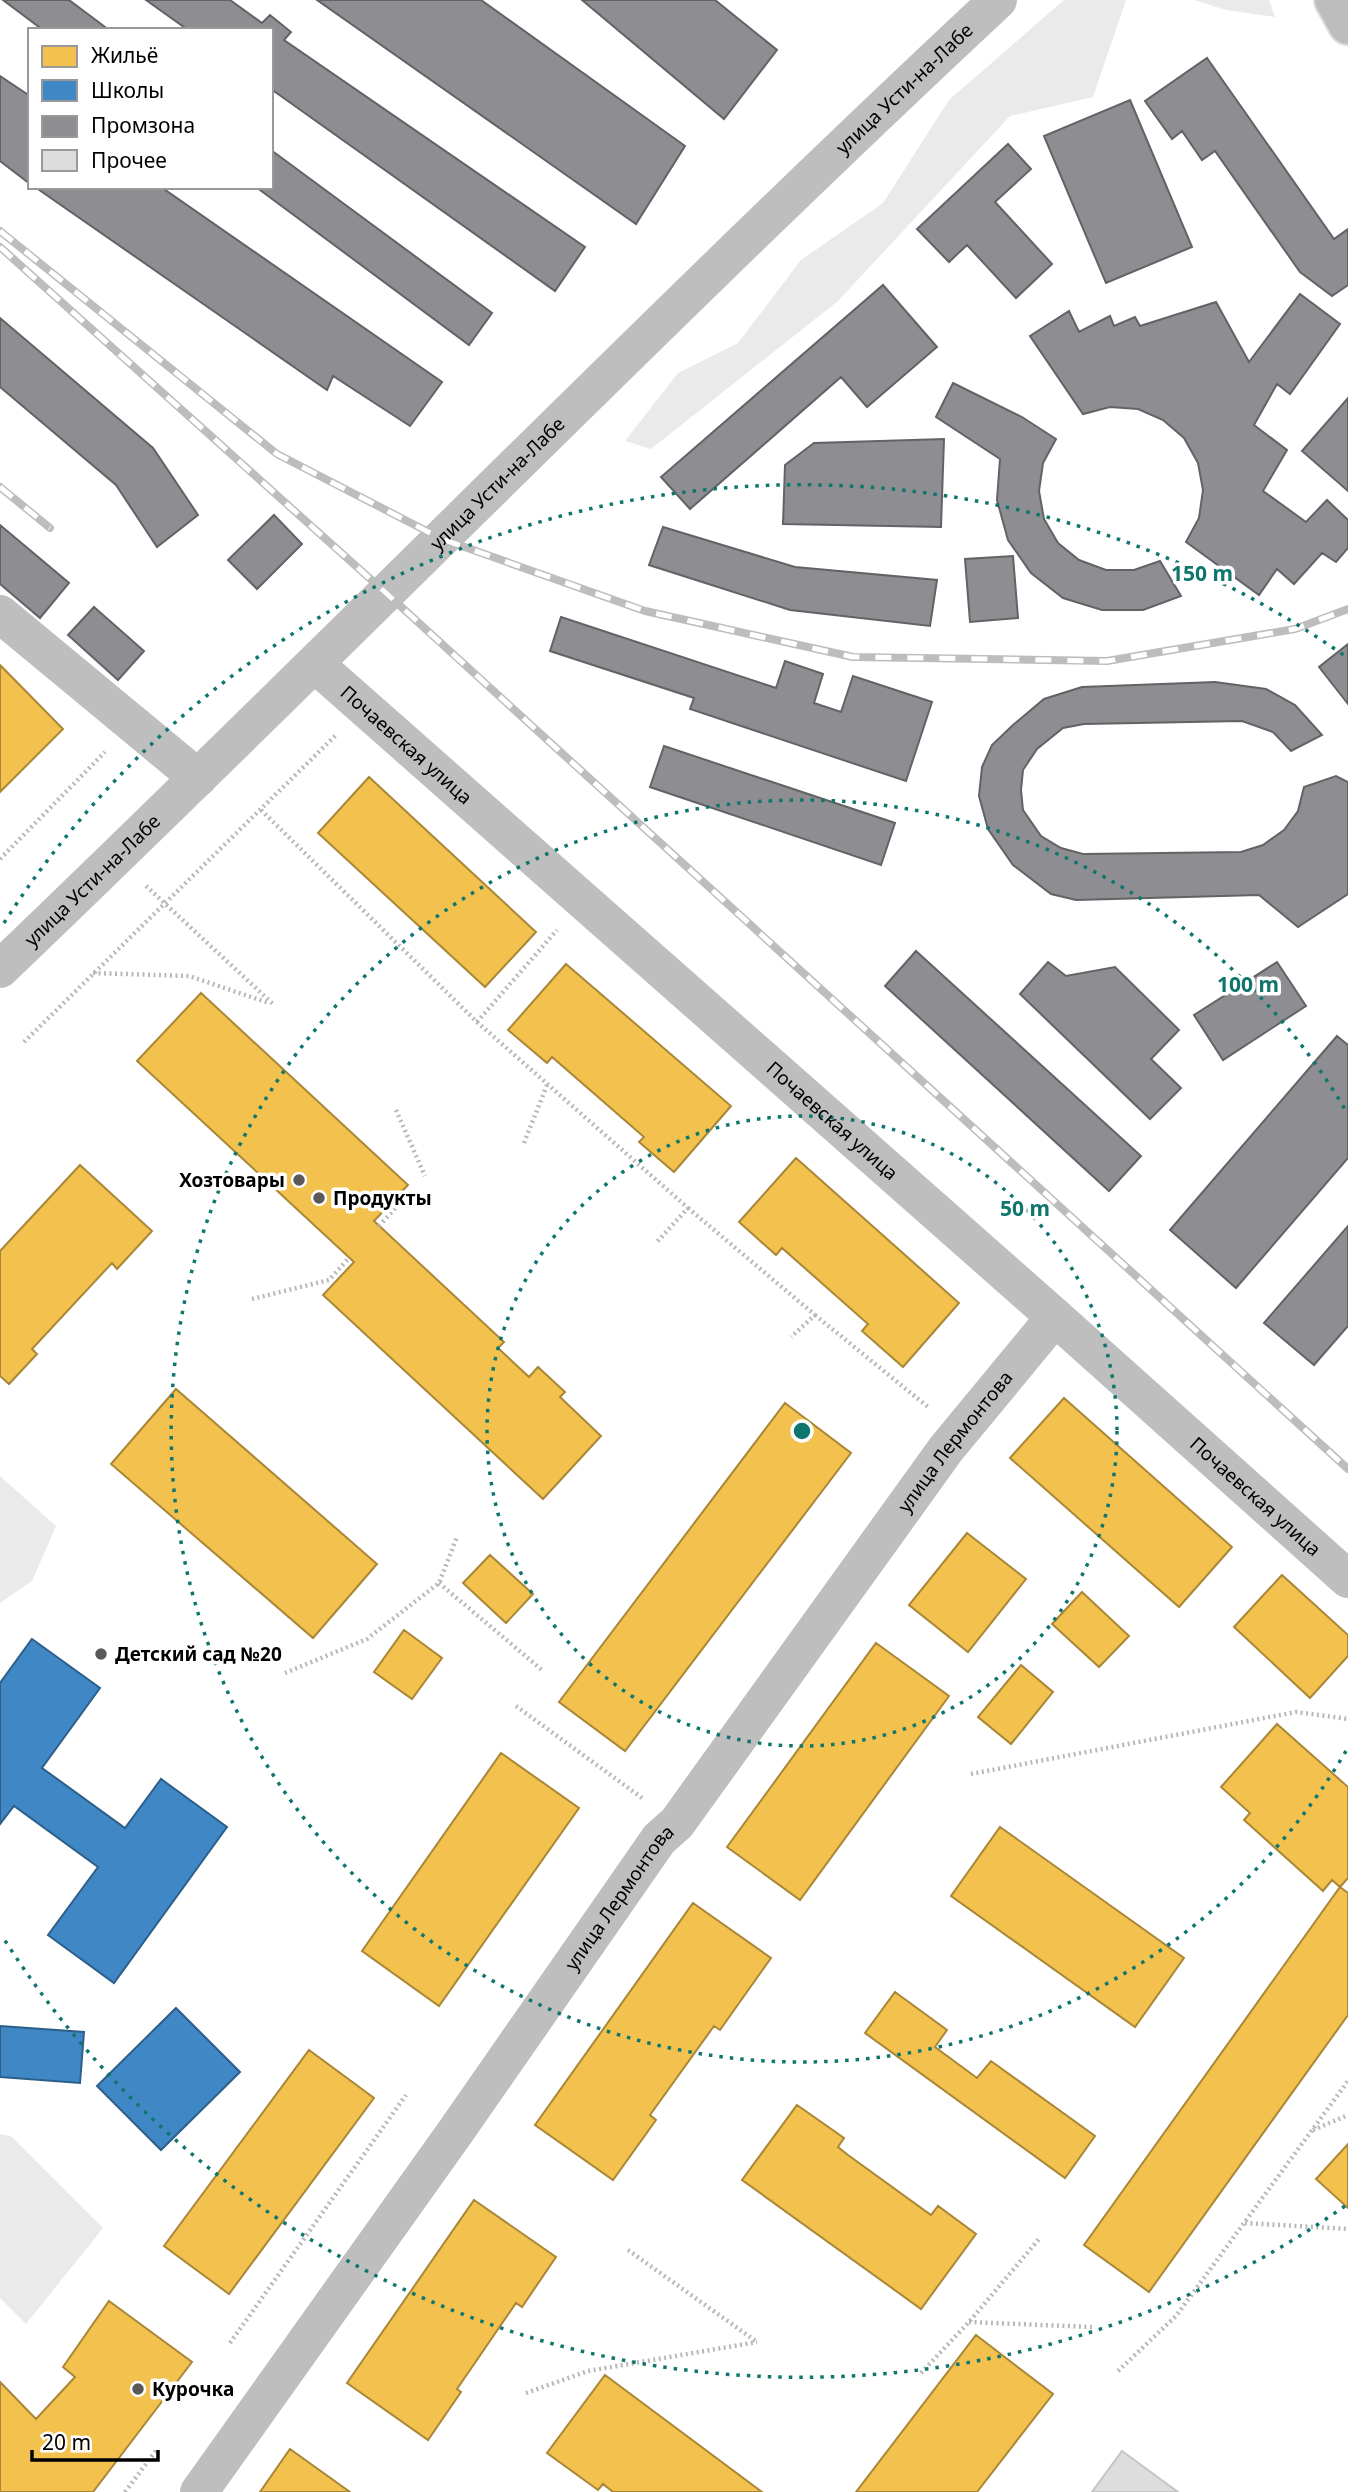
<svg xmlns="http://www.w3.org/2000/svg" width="1348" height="2492" font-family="'Noto Sans',sans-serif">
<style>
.green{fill:#eaeaea}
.homes{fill:#f2c14e;stroke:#a98737;stroke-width:2}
.schools{fill:#3f88c5;stroke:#2c5f8a;stroke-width:2}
.industry{fill:#8d8d92;stroke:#636366;stroke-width:2}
.building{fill:#ddd;stroke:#c5c5c5;stroke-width:2}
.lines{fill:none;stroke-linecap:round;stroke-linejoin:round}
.major-casing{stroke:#dbdbdb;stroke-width:42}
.path{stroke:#b8b8b8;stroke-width:4.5;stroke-dasharray:2 3.5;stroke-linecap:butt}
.minor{stroke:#bebebe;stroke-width:38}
.major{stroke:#bdbdbd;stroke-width:38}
.rail-casing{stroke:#bdbdbd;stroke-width:8}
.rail{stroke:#fff;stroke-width:5;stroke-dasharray:16;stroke-linecap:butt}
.ring{fill:none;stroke:#0f766e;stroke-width:3.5;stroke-dasharray:3.5 7}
.poi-dot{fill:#595959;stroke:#fff;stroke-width:2.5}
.labels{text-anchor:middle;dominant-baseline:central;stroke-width:7;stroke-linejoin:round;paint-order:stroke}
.street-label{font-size:19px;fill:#000;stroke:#fff}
.poi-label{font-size:19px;font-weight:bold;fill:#000;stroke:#fff;text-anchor:start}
.centre{fill:#0f766e;stroke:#fff;stroke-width:3.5}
.ring-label{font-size:21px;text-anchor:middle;font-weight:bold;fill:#0f766e;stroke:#fff;stroke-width:7;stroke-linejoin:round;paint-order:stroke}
</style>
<rect width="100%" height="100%" fill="#fff"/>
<!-- green -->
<path class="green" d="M1064,0H1126L1093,97L1010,116L838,301L651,449L625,441L678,373L738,343L801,260L883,203L949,100Z
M1194,0H1269L1275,17L1226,10Z
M0,1476L56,1526L32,1581L0,1603Z
M0,2134L11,2136L103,2228L26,2324L0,2298Z"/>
<!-- homes -->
<path class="homes" d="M0,665L63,729L0,792Z
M369,777L536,932L485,987L318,833Z
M566,964L731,1106L674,1172L639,1142L644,1137L552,1057L547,1063L508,1030Z
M201,993L408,1185L374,1221L504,1342L498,1348L529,1377L538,1367L565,1392L560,1397L601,1436L543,1499L323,1295L354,1262L137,1061Z
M796,1158L959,1303L903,1367L862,1331L868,1324L782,1248L776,1255L739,1222Z
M80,1165L152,1231L117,1269L112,1263L32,1349L37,1354L9,1384L0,1376V1251Z
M176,1389L377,1564L313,1638L111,1464Z
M1064,1398L1232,1547L1179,1607L1010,1458Z
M785,1403L851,1453L625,1751L559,1702Z
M967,1533L1026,1579L968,1652L909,1605Z
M490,1555L533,1594L506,1623L463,1583Z
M1282,1575L1348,1635V1656L1310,1698L1234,1627Z
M1082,1592L1129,1636L1099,1667L1052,1624Z
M404,1630L442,1658L412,1699L374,1672Z
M876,1643L949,1696L800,1900L727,1847Z
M1021,1665L1053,1692L1011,1744L978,1717Z
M1277,1724L1348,1787V1878L1340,1887L1332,1880L1323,1891L1244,1820L1250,1813L1221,1787Z
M501,1753L579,1808L439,2006L362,1951Z
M1000,1827L1184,1958L1135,2027L951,1896Z
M1340,1887L1348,1893V2015L1149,2292L1084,2245Z
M693,1903L771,1958L720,2030L714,2026L650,2115L656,2120L613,2180L535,2125Z
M895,1992L947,2030L935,2047L977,2078L991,2061L1095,2136L1065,2178L865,2033Z
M309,2050L374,2098L229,2294L164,2246Z
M797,2105L844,2138L838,2147L848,2155L931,2215L938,2206L976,2234L921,2309L742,2180Z
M1348,2144V2208L1316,2179Z
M474,2200L556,2257L522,2307L516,2303L457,2389L461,2392L428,2440L347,2383Z
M109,2301L192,2362L93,2492H0V2382L36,2419L75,2377L63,2367Z
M976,2335L1053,2394L977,2492H856Z
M605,2375L762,2492H613L603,2484L598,2490L547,2453Z
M290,2449L350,2492H260Z"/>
<!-- schools -->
<path class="schools" d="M32,1639L100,1688L42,1768L125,1828L161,1779L227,1827L114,1983L48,1935L98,1867L14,1806L0,1824V1683Z
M176,2008L240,2072L161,2150L97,2086Z
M0,2026L84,2032L80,2083L0,2077Z"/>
<!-- industry -->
<path class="industry" d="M3,0H69L109,30H43Z
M146,0H230L262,23L270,15L291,32L284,40L585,247L555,291L271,89V30H188Z
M317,0H481L685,146L636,224Z
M582,0H715L777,50L724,119Z
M1207,58L1334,239L1348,229V285L1332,296L1300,272L1215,151L1202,160L1182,131L1172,139L1145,101Z
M0,76L30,96V184L0,161Z
M1130,100L1192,247L1106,283L1044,136Z
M1008,144L1031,169L995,202L1052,264L1016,298L967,245L949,262L917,229Z
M271,150L492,313L469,345L256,187H271Z
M35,187H161L442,382L410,426L333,376L327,390Z
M883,285L937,347L867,407L841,377L690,509L661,477Z
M1300,294L1340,324L1290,394L1277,384L1254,425L1287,450L1263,491L1306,522L1327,500L1348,520V548L1336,562L1322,553L1294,584L1277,569L1259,595L1186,542L1199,518L1203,490L1198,463L1184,438L1163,420L1138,409L1110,407L1083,414L1030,336L1069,311L1079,332L1110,316L1114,326L1135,317L1140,326L1216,302L1249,362Z
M0,318L153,448L198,515L157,547L116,485L0,387Z
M953,383L1022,417L1056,439L1043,463L1039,491L1044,519L1058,543L1079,560L1106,570H1134L1160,561L1181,596L1143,610H1102L1063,598L1031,573L1008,540L997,500L1000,459L936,417Z
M1348,398V491L1302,451Z
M944,439L941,527L783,524L785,465L814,443Z
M274,515L302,544L257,589L228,560Z
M0,525L69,583L40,618L0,584Z
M663,527L795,567L937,580L930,626L790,610L649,565Z
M1013,556L1018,618L970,622L965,559Z
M94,607L144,651L118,680L68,635Z
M561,617L776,688L785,661L823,674L814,703L841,712L853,676L932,702L906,781L690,709L694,698L550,651Z
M1348,644V704L1319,667Z
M1215,682L1266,689L1295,705L1322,735L1291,751L1273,732L1242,721L1084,724L1063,728L1037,749L1023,770L1021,790L1023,810L1041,836L1061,848L1083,854L1241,852L1263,845L1284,830L1298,811L1304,787L1336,776L1348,782V894L1298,927L1259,895L1076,900L1051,894L1013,865L988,829L979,796L982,767L992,745L1013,725L1044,699L1082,687Z
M664,746L895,823L881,865L650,787Z
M916,951L1141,1156L1109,1191L885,986Z
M1048,962L1066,976L1115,967L1179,1030L1151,1059L1181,1088L1150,1119L1020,994Z
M1277,962L1306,1006L1223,1060L1194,1015Z
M1337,1036L1348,1045V1158L1236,1288L1170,1230Z
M1348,1226V1326L1314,1365L1264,1323Z"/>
<!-- building -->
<path class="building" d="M1122,2451L1178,2492H1092Z"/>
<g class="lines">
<!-- major casing -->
<g class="major-casing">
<path id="major" d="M1334,0L1348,25"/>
</g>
<!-- path -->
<path class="path" d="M261,810L477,1022L688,1208L656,1243
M0,859L105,752
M146,886L273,1004
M93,973L189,976L269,1003
M477,1022L557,930
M24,1042L336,735
M396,1110L425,1176
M524,1143L547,1085
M688,1208L815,1315L791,1337
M379,1226L400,1203
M252,1299L329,1280L349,1258
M815,1315L928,1407
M439,1583L542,1670
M285,1673L367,1639L439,1583L457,1537
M516,1706L642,1798
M971,1774L1296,1712L1348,1719
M1313,2130L1348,2115
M1245,2223L1348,2229
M628,2250L757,2342
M969,2322L1092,2327
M230,2343L406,2095
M1118,2371L1176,2316L1348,2081
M921,2373L969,2322L1039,2239
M526,2393L588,2371L757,2342
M125,2492L158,2448"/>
<!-- minor -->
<g class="minor">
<path d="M0,614L198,778"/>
<path id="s1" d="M315,664L1055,1317L1348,1579"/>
<path id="s2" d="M0,969C335,649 659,316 998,0"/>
<path id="s3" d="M199,2492L456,2131L659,1839L677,1823L946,1449L1055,1317"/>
</g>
<!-- major -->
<use href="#major" class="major"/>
<!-- rail casing -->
<g class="rail-casing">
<path id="rail" d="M0,231L277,454L442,539L645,611L853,657L1107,661L1295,629L1348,609
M0,247L386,593L1348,1469
M0,487L50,528"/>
</g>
<!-- rail -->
<use href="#rail" class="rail"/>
</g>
<!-- distance rings -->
<g class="ring">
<circle cx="802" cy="1431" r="315"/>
<path d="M1346 1751A631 631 0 1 1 1346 1111"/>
<path d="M1345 2206A946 946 0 0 1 4 1939M4 923A946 946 0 0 1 1345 656"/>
</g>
<!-- markers -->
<g class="poi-dot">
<circle cx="299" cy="1180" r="7"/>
<circle cx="319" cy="1198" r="7"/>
<circle cx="101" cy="1654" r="7"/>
<circle cx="138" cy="2389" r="7"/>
</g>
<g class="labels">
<!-- street labels -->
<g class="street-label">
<text stroke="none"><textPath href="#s2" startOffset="1262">улица Усти-на-Лабе</textPath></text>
<text stroke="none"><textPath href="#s2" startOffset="695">улица Усти-на-Лабе</textPath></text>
<text stroke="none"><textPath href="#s1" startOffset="122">Почаевская улица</textPath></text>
<text stroke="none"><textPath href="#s2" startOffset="128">улица Усти-на-Лабе</textPath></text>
<text stroke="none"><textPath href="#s1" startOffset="690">Почаевская улица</textPath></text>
<text stroke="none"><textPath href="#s3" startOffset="1295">улица Лермонтова</textPath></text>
<text stroke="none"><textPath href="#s1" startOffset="1256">Почаевская улица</textPath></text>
<text stroke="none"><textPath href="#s3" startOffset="728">улица Лермонтова</textPath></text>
</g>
<!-- poi labels -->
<g class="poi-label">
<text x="285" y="1180" text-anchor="end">Хозтовары</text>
<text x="333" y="1198">Продукты</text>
<text x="115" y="1654">Детский сад №20</text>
<text x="152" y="2389">Курочка</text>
</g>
</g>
<circle cx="802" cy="1431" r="10" class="centre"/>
<g class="ring-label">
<text x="1202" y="581">150 m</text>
<text x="1248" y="992">100 m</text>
<text x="1025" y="1216">50 m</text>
</g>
<!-- legend -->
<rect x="28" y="28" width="245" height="161" fill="#ffffff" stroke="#999999" stroke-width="2"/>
<rect x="42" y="46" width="35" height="21" fill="#f2c14e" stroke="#999999" stroke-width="2"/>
<text x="91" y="63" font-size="21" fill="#000000">Жильё</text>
<rect x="42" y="80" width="35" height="21" fill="#3f88c5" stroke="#999999" stroke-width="2"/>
<text x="91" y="98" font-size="21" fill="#000000">Школы</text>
<rect x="42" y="116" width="35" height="21" fill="#8d8d92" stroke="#999999" stroke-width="2"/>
<text x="91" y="133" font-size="21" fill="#000000">Промзона</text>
<rect x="42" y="150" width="35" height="21" fill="#dddddd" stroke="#999999" stroke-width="2"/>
<text x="91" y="168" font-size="21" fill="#000000">Прочее</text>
<!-- scale -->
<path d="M32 2450v10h126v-10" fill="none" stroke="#000000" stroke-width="3.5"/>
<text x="42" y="2450" font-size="21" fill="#000000" stroke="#ffffff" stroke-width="5" paint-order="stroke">20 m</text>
</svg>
